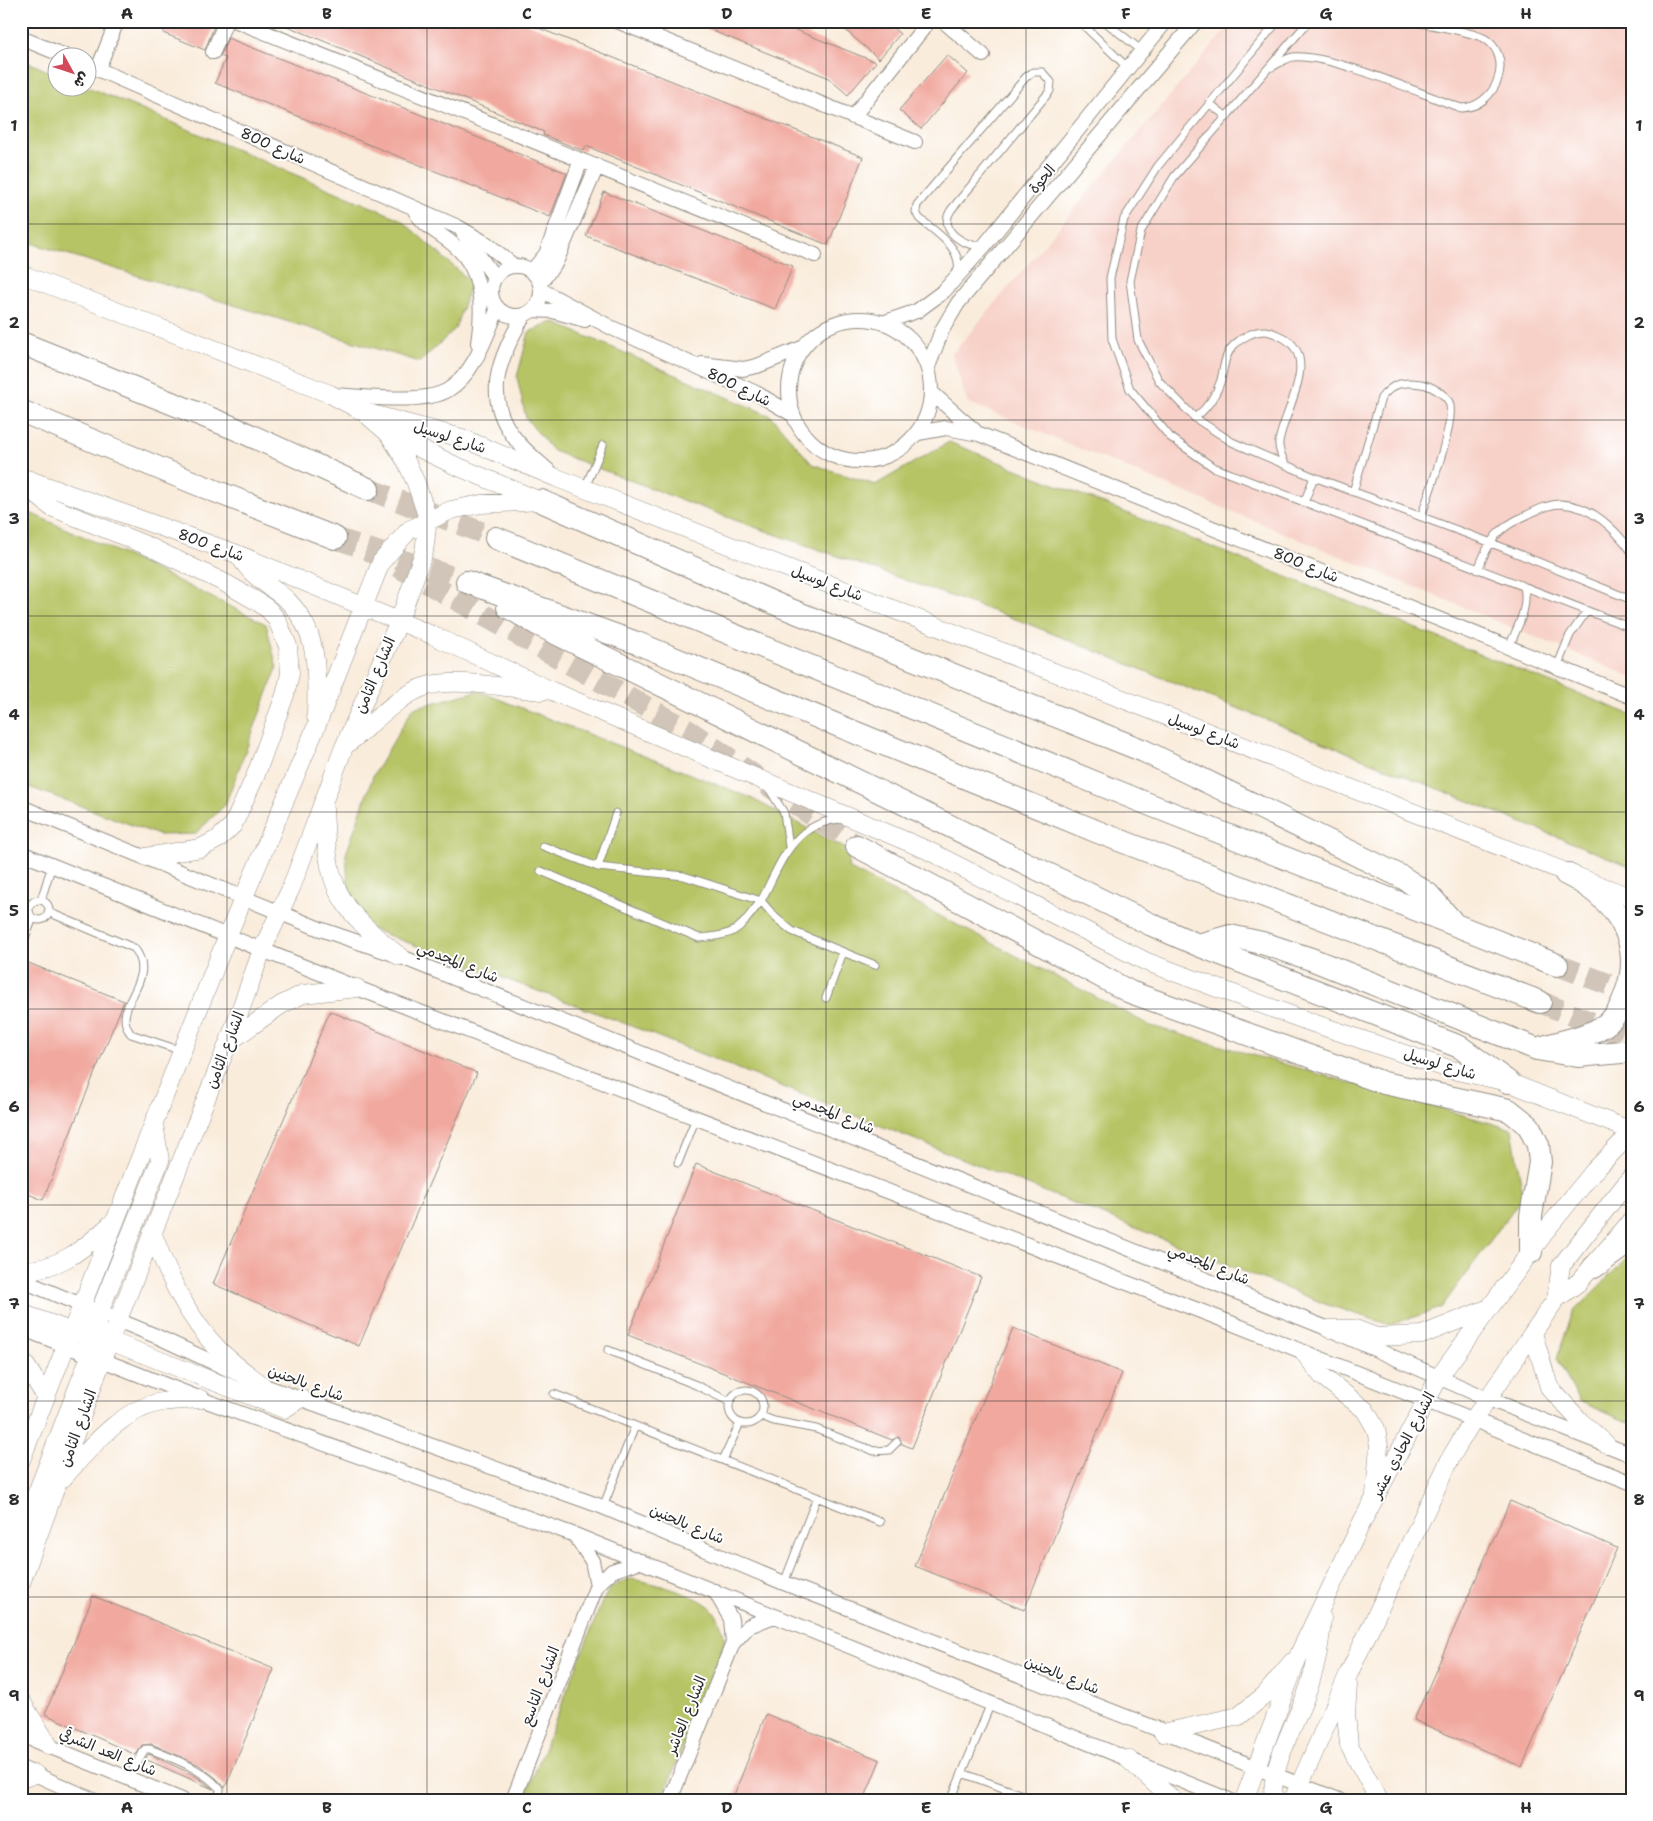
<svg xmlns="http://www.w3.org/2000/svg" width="1653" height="1821" font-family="'Shantell Sans','Playpen Sans Arabic',sans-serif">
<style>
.built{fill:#f7d1c8}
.green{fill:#b7c465;stroke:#717848}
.building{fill:#f1a89e}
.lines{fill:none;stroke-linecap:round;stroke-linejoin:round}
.trunk-tunnel{stroke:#d0c5b8;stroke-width:22;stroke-dasharray:22 11;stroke-linecap:butt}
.service-casing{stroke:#928c83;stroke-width:9}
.minor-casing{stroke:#928c83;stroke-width:16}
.tertiary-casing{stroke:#928c83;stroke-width:19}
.trunk-casing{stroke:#928c83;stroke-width:24}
.service{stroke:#fff;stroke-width:7}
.minor{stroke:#fff;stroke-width:14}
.tertiary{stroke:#fff;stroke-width:18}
.trunk{stroke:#fff;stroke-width:22}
.grid{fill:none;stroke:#2b2b2b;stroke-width:1;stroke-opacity:0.55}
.labels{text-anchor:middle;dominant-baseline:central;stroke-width:4;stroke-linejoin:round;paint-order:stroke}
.street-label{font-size:15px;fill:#2b2b2b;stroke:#fff}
.neatline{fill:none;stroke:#2b2b2b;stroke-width:2}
.grid-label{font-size:16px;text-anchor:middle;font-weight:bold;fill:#2b2b2b}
</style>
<rect width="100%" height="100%" fill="#fff"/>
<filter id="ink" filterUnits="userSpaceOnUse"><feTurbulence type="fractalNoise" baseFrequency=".02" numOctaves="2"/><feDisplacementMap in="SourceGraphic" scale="10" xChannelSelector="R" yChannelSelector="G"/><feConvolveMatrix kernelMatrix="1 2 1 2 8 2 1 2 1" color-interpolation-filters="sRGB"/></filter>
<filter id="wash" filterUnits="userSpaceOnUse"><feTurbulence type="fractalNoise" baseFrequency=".0096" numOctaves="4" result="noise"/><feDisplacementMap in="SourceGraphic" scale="20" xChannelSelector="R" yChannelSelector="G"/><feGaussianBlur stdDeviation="1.12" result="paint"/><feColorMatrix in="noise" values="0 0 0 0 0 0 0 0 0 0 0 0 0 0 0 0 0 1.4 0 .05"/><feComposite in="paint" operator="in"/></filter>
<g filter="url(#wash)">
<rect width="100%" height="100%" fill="#f9ecdb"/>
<!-- built -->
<path class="built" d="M1233,21H1632V677L967,402L952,354Z"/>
<!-- green -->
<path class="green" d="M21,59L57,75L58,88L88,87L400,219L471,282L455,329L420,362L21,240Z
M553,322L771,416L812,464L875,485L949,442L1632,715V867L1021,621L732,519L553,451L526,418L517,377L529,332Z
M21,509L125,555L266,624L277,668L225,805L195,834L159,835L21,784Z
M478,691L749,797L850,851L848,868L1151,1026L1512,1129L1523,1196L1441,1308L1390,1325L1325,1304L629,1025L350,921L346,854L373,776L413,708Z
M1632,1253V1424L1579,1401L1557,1358L1573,1312Z
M629,1579C645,1580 693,1594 706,1604C719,1612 722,1628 725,1641L662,1800H524L602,1602L610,1588Z"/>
<g id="blocks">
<!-- building -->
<path class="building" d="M168,21H216L205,50L163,33Z
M275,21H521L863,157L828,245L586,146L584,151L543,135L544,132Z
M688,21H773L876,62L848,95L827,77Z
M835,21H885L900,34L879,59Z
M228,38L567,173L550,217L215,83L226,58L220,56Z
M947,55L968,73L921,129L899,110Z
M604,192L793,266L775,309L586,236Z
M26,962L124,1001L43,1200L21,1191V974Z
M330,1011L477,1073L359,1346L213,1284Z
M696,1164L981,1277L912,1448L902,1444L899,1437L892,1440L628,1335Z
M1013,1328L1122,1373L1024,1610L915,1566Z
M1510,1501L1617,1548L1522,1767L1414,1720Z
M93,1596L274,1669L225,1788L216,1778L199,1765L152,1744L142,1745L136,1755L45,1714Z
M766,1714L880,1760L864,1800H732Z
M149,1754L194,1775L213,1789L145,1759Z"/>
</g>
</g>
<g filter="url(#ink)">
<use href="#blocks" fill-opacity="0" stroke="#928c83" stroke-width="1"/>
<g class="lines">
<!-- trunk-tunnel -->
<path class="trunk-tunnel" d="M368,489L496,538
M335,538L467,582
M369,550L692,733L857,846
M1557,965L1632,993
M1540,1002L1632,1039"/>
<!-- service casing -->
<g class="service-casing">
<path id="service" d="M1079,21L1127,67
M1104,21L1141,50
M1278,21L1158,166L1124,219L1110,278L1112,339L1130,389L1170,437L1213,467L1632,628
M1309,21L1174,177L1141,231L1130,281L1138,340L1159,381L1195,418L1232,442L1314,477L1489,542L1632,600
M1272,67C1278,64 1286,58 1293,57C1332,54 1421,94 1461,108C1494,108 1515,61 1487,40C1477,32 1427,25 1411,21
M1209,103L1227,117
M958,271C962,247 935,232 919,218L916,212L917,205L1026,77L1033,72H1042L1051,82L1050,91L951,210C937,231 965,247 983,246
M1195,418C1207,408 1216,396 1221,380C1224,368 1224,355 1234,345C1242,337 1254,331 1265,331C1271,331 1277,335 1282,337C1322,357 1283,412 1279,442C1278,449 1282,457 1285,464
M585,488L603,445
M1353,492L1381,398C1393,383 1402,381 1421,384C1430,385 1445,394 1449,402C1457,419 1428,496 1421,517
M1304,503L1314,477
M1478,570C1489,540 1497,528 1527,515C1537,510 1549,504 1560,504C1592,505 1615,529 1632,552
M1509,647C1517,628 1529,608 1524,587
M1557,667L1570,635L1587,611
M768,787L784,813L789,846
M841,819C792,823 781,863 761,901L776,918L792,931L875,965
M543,846L598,867
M541,871L699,938C738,935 738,930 761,901L684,876L598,867L616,813
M41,900L52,865
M29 910a10 10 0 1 1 20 0a10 10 0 1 1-20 0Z
M48,912L134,948C161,981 108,1006 131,1034L182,1051
M21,948L33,918
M826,998L843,952
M678,1163L696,1118
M608,1350L696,1385L730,1402
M729 1407a17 17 0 1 1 34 0a17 17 0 1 1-34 0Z
M554,1394L880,1522
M761,1416L774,1421L816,1429L874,1451L889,1450L897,1442
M723,1460L740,1423
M603,1507L635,1426
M784,1583L817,1497
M962,1773L1036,1800
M128,1778L145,1749H150C176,1760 201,1768 220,1789L218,1800
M951,1800L991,1703"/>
</g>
<!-- minor casing -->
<g class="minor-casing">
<path id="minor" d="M237,21L815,255
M617,21L915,142
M943,21L983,55
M21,38L70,58
M213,52L226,21
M88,65L458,227L487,244L514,266
M98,69L117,21
M853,117L929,21
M413,207C423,227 439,232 455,246C484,271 483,309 478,343
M463,233L495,278
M491 291a25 25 0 1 1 50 0a25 25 0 1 1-50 0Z
M532,271L546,254L581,160
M540,283L556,262L597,166
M541,290L612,328L756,393L792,414
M533,310L553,311L585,320
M524,315C499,358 481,398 517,441C527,453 540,463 551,473
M789 390a71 71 0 1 1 142 0a71 71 0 1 1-142 0Z
M885,322L917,311L944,291L984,246L1166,21
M702,364L743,369L757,366L802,348
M928,367L942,330L958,303L1196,21
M932,393L975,431
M333,395C363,396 423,405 448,390C475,373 486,336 498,308
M918,433L946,428L979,434L1632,697
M21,807L320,929L399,956L1329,1329L1486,1398L1632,1455
M21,853L357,988L1216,1317L1632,1483
M21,1280L156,1336L262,1385L603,1507L784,1583L1339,1800
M21,1328L201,1399L575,1535L1229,1800
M575,1535L592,1561L597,1585
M715,1591L731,1619L733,1643
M21,1735L182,1800
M21,1768L93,1800
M513,1800L597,1585L612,1571L641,1561
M670,1800L733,1643L749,1626L774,1616"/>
</g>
<!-- tertiary casing -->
<g class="tertiary-casing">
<path id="tertiary" d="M21,274L330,394L364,412L462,438L557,478L1632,898
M388,433L454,465L540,501
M21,477L237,554L432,635L552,691L927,850L1147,962L1307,1021L1452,1070L1508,1082L1632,1131
M22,482L51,507L148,546L225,583L258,602L269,610L277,620L288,646L290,674L285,695L255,777L233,825L218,839L201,848L146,857
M240,557C244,563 249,570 255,575C265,585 278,591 288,601C320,633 317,675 316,717
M346,745C369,727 399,694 427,686C456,677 511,689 542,691
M324,809C328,890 336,905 399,956
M230,1041L281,1005L303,994L357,988
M152,1232C168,1275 187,1318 220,1351C232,1363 248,1374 262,1385
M21,1270C58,1271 85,1248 111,1224
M1556,1299L1561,1266L1632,1176
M21,1313L70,1331L83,1332
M1329,1329H1355L1376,1337L1422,1335L1489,1308
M1533,1333L1549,1387L1580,1421L1606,1444
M100,1341H110L284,1409L301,1398
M101,1350L96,1330L99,1313L160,1161L154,1124
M1305,1354L1322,1376L1365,1410L1376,1429L1379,1446L1375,1494
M21,1358L46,1397
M21,1460L227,937L316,727L381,562L409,530L451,510L481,504L541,501
M62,1479C89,1450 120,1409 162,1402C175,1400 189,1400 201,1399
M31,1555L24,1526L90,1356L84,1332L82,1307
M21,1583L102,1360L229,1041L262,950L291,888L344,747L399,621L424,552L428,519L416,483L406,461L388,433L366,414
M1348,1685L1346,1714L1349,1745L1379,1800
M21,1701L49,1746
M1163,1733L1239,1716L1265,1695L1292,1662
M1128,1759L1173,1800
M21,1779L35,1774
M1244,1800L1300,1652L1362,1522L1439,1377L1551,1224L1594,1171L1632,1132
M1274,1800C1268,1768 1299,1718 1309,1687C1316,1665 1321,1641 1322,1618
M1293,1800L1349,1673L1451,1457L1473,1420L1556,1299L1579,1282L1632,1220"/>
</g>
<!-- trunk casing -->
<g class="trunk-casing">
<path id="trunk" d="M21,343L234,428L368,489
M21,411L197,484L335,538
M541,501L783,607L1144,751L1402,877L1428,894L1451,920
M496,538L1138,800L1557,965
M467,582L637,643L1098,832L1540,1002
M508,607L537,624L1152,925L1198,945L1460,1047L1508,1082
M857,846L1130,992L1384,1083L1509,1110L1529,1126L1538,1145L1540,1162L1531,1216V1252
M1198,945L1230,936L1262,943L1311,959L1537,1049L1578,1056L1632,1051
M1543,1047C1565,1040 1597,1036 1613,1018C1620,1010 1625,997 1628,987C1644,936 1610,895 1566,874
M1594,1267L1632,1240"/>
</g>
<!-- service -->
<use href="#service" class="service"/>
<!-- minor -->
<use href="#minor" class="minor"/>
<!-- tertiary -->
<use href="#tertiary" class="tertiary"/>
<!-- trunk -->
<use href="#trunk" class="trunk"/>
</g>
</g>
<!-- grid -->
<path class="grid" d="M227,21V1800M427,21V1800M627,21V1800M826,21V1800M1026,21V1800M1226,21V1800M1426,21V1800M21,224H1632M21,420H1632M21,616H1632M21,812H1632M21,1009H1632M21,1205H1632M21,1401H1632M21,1597H1632"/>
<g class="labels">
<!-- street labels -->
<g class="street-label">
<text transform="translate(273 146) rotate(24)">شارع 800</text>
<text transform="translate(1042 179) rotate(-50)">الحوة</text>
<text transform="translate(739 387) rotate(26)">شارع 800</text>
<text transform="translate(450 437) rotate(18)">شارع لوسيل</text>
<text transform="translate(211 545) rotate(20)">شارع 800</text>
<text transform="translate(1306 565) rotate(22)">شارع 800</text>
<text transform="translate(827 583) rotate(21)">شارع لوسيل</text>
<text transform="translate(375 675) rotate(-67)">الشارع الثامن</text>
<text transform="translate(1204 731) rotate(21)">شارع لوسيل</text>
<text transform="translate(458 962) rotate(22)">شارع المجدمي</text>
<text transform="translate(225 1050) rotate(-69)">الشارع الثامن</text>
<text transform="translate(1440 1064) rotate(17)">شارع لوسيل</text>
<text transform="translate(834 1113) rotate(22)">شارع المجدمي</text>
<text transform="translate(1209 1264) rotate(22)">شارع المجدمي</text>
<text transform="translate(306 1383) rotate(20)">شارع بالحنين</text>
<text transform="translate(78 1428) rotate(-70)">الشارع الثامن</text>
<text transform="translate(1403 1445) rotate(-62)">الشارع الحادي عشر</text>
<text transform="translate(687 1524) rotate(23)">شارع بالحنين</text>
<text transform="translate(1062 1675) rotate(22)">شارع بالحنين</text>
<text transform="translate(540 1686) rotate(-69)">الشارع التاسع</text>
<text transform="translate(686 1715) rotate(-68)">الشارع العاشر</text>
<text transform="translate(108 1752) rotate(22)">شارع العد الشرقي</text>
</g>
</g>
<!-- margin -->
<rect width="1653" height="1821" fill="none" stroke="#fff" stroke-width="55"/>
<!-- north arrow -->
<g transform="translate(72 72) rotate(130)"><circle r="24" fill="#ffffff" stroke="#aaaaaa"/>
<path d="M0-4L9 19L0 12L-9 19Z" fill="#d1495b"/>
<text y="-8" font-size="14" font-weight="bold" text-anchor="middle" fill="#2b2b2b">ش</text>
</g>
<rect x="28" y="28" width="1598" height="1766" class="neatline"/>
<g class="grid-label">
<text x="127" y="19">A</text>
<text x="327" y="19">B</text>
<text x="527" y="19">C</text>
<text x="727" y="19">D</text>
<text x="926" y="19">E</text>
<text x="1126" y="19">F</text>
<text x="1326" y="19">G</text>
<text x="1526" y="19">H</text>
<text x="14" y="131">1</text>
<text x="1639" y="131">1</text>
<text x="14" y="328">2</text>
<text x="1639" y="328">2</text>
<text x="14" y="524">3</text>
<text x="1639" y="524">3</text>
<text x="14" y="720">4</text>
<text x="1639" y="720">4</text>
<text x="14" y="916">5</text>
<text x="1639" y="916">5</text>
<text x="14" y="1112">6</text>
<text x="1639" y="1112">6</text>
<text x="14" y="1309">7</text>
<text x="1639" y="1309">7</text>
<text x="14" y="1505">8</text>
<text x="1639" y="1505">8</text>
<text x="14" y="1701">9</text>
<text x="1639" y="1701">9</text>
<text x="127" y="1813">A</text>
<text x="327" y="1813">B</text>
<text x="527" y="1813">C</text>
<text x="727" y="1813">D</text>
<text x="926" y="1813">E</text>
<text x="1126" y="1813">F</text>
<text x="1326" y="1813">G</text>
<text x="1526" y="1813">H</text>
</g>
</svg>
